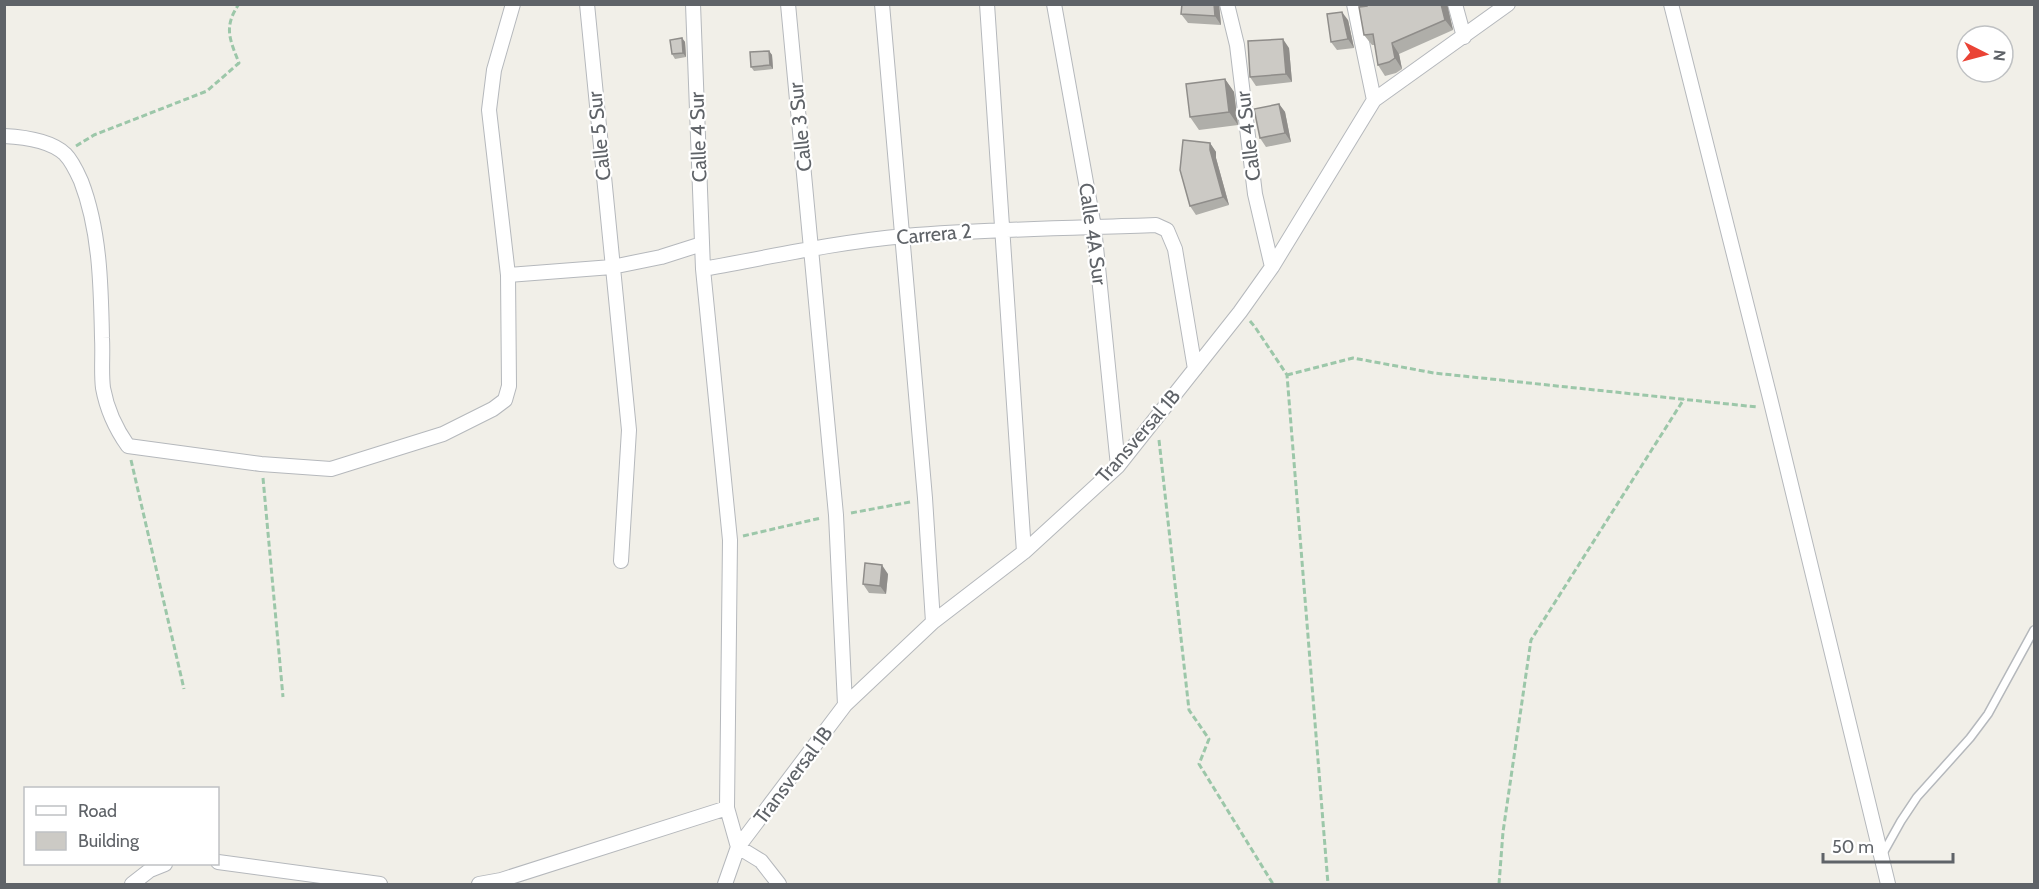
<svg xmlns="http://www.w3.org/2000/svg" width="2039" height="889" font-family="Cabin,sans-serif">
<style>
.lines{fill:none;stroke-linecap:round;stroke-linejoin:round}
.service-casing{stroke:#b5b8bc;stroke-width:10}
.minor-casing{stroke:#b5b8bc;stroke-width:16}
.path{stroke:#9cc7a9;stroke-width:3;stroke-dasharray:6 3;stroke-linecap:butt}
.service{stroke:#fff;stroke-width:7}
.minor{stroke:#fff;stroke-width:14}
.wall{fill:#afaea9}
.shaded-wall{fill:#8f8d8a}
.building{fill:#cccac5;stroke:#8f8d8a;stroke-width:1.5}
.labels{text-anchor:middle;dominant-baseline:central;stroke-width:4.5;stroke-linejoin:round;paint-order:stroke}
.street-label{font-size:20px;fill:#5f6368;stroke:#fff}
</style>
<rect width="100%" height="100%" fill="#f1efe8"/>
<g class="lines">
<!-- service casing -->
<g class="service-casing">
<path id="service" d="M1882,855L1901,821L1917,797L1970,738L1988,714L2034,630"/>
</g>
<!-- minor casing -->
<g class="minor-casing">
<path id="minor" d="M587,4L629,430L621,561
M693,4L703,269L730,540L727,808L738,847L725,884
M788,4L836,515L845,705
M882,4L925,498L933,622
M987,4L1024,552
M1054,4L1094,227L1118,466
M1227,4L1237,45L1255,194L1272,267
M1354,4L1374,100
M1455,4L1464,37
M1671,4L1770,398L1888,884
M4,136C24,137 50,140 65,154C72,161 77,172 81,181C100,230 101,286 102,338C103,355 101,372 103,388C107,410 116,429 128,446L261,464L331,469L443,434L493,409L505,400L509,386L508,275L489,110L494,70L513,4
M703,269C770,257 837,242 905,236C989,229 1072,228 1156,225L1167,230L1175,249L1195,369
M508,275L612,267L661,257L702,244
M738,847L845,705L933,622L1024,552L1118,466L1240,312L1272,267L1374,100L1508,4
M738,847L761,861L779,884
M218,862L380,884
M132,884L150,870L165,864
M479,884L501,880L727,808"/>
</g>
<!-- path -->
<path class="path" d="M76,146L94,135L207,91L239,63C230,40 223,27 239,4
M1250,321L1255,327L1287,375L1328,884
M1287,375L1353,358L1434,373L1757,407
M1159,440L1189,710L1209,739L1199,764L1273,884
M131,460L184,689
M263,478L283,697
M851,513L910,502
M743,536L821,518
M1499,884L1503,832L1531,640L1684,399"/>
<!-- service -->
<use href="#service" class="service"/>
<!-- minor -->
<use href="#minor" class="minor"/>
</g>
<!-- wall -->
<path class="wall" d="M1219,4L1221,25L1188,23L1181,14Z
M1367,4H1447L1453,30L1399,54L1402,69L1396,73L1385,76L1378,65L1375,45H1372L1364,35Z
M1348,20L1354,48L1337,50L1331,42Z
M682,38L685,42L686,57L675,59L672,54Z
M1289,48L1292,82L1256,86L1250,77Z
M769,51L772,55L773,69L754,71L751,67Z
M1225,79L1234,92L1238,125L1199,130L1190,117Z
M1279,104L1285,112L1291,142L1266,147L1260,138Z
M1210,143L1216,152V158L1229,205L1196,215L1190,206Z
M888,574L886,594L869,593L863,584Z"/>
<!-- shaded-wall -->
<path class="shaded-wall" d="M1214,4H1219L1221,25L1215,16Z
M1441,4H1447L1453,30L1445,20Z
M1342,12L1348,20L1354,48L1348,39Z
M682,38L685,42L686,57L683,53Z
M1283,39L1289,48L1292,82L1286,74Z
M1392,43L1399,54L1402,69L1395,58Z
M769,51L772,55L773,69L770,65Z
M1225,79L1234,92L1238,125L1229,112Z
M1279,104L1285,112L1291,142L1285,133Z
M1210,143L1216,152V158L1229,205L1223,197L1210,150Z
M882,565L888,574L886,594L880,586Z"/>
<!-- building -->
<path class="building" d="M1182,4H1214L1215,16L1181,14Z
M1367,4H1441L1445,20L1392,43L1395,58L1389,62L1378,65L1373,34L1364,35L1359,7L1367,6Z
M1342,12L1348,39L1331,42L1327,14Z
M682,38L683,53L672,54L670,40Z
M1283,39L1286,74L1250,77L1248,41Z
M769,51L770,65L751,67L750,52Z
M1225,79L1229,112L1190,117L1186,84Z
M1279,104L1285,133L1260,138L1254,109Z
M1183,140L1210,143V150L1223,197L1190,206L1180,170Z
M865,563L882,565L880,586L863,584Z"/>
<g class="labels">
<!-- street labels -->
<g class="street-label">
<text transform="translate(800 127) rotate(-96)">Calle 3 Sur</text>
<text transform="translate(599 136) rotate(-96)">Calle 5 Sur</text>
<text transform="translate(1248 136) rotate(-97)">Calle 4 Sur</text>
<text transform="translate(698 137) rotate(-92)">Calle 4 Sur</text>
<text transform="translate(934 234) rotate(-5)">Carrera 2</text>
<text transform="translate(1093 234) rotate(82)">Calle 4A Sur</text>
<text transform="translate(1138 436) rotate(-49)">Transversal 1B</text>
<text transform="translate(793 775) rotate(-53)">Transversal 1B</text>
</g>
</g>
<!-- border -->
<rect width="2039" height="889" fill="none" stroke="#5f6368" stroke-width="12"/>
<!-- legend -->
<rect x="24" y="787" width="195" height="78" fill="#ffffff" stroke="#bfc1c3" stroke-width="1.5"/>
<rect x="36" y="806" width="30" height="9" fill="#ffffff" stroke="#bfc1c3" stroke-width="1.5"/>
<text x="78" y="817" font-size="18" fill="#5f6368">Road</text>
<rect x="36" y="832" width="30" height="18" fill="#cccac5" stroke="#bfc1c3" stroke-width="1.5"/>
<text x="78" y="847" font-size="18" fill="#5f6368">Building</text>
<!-- north arrow -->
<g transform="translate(1985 54) rotate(96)"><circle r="28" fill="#ffffff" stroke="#bfc1c3" stroke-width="1.5"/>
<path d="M0-4.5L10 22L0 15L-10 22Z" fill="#ea4335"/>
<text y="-9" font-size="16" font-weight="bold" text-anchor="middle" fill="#5f6368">N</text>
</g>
<!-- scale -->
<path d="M1823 853v9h130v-9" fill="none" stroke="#5f6368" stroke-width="3"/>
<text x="1832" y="853" font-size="18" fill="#5f6368" stroke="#ffffff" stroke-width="4.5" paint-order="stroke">50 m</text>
</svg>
